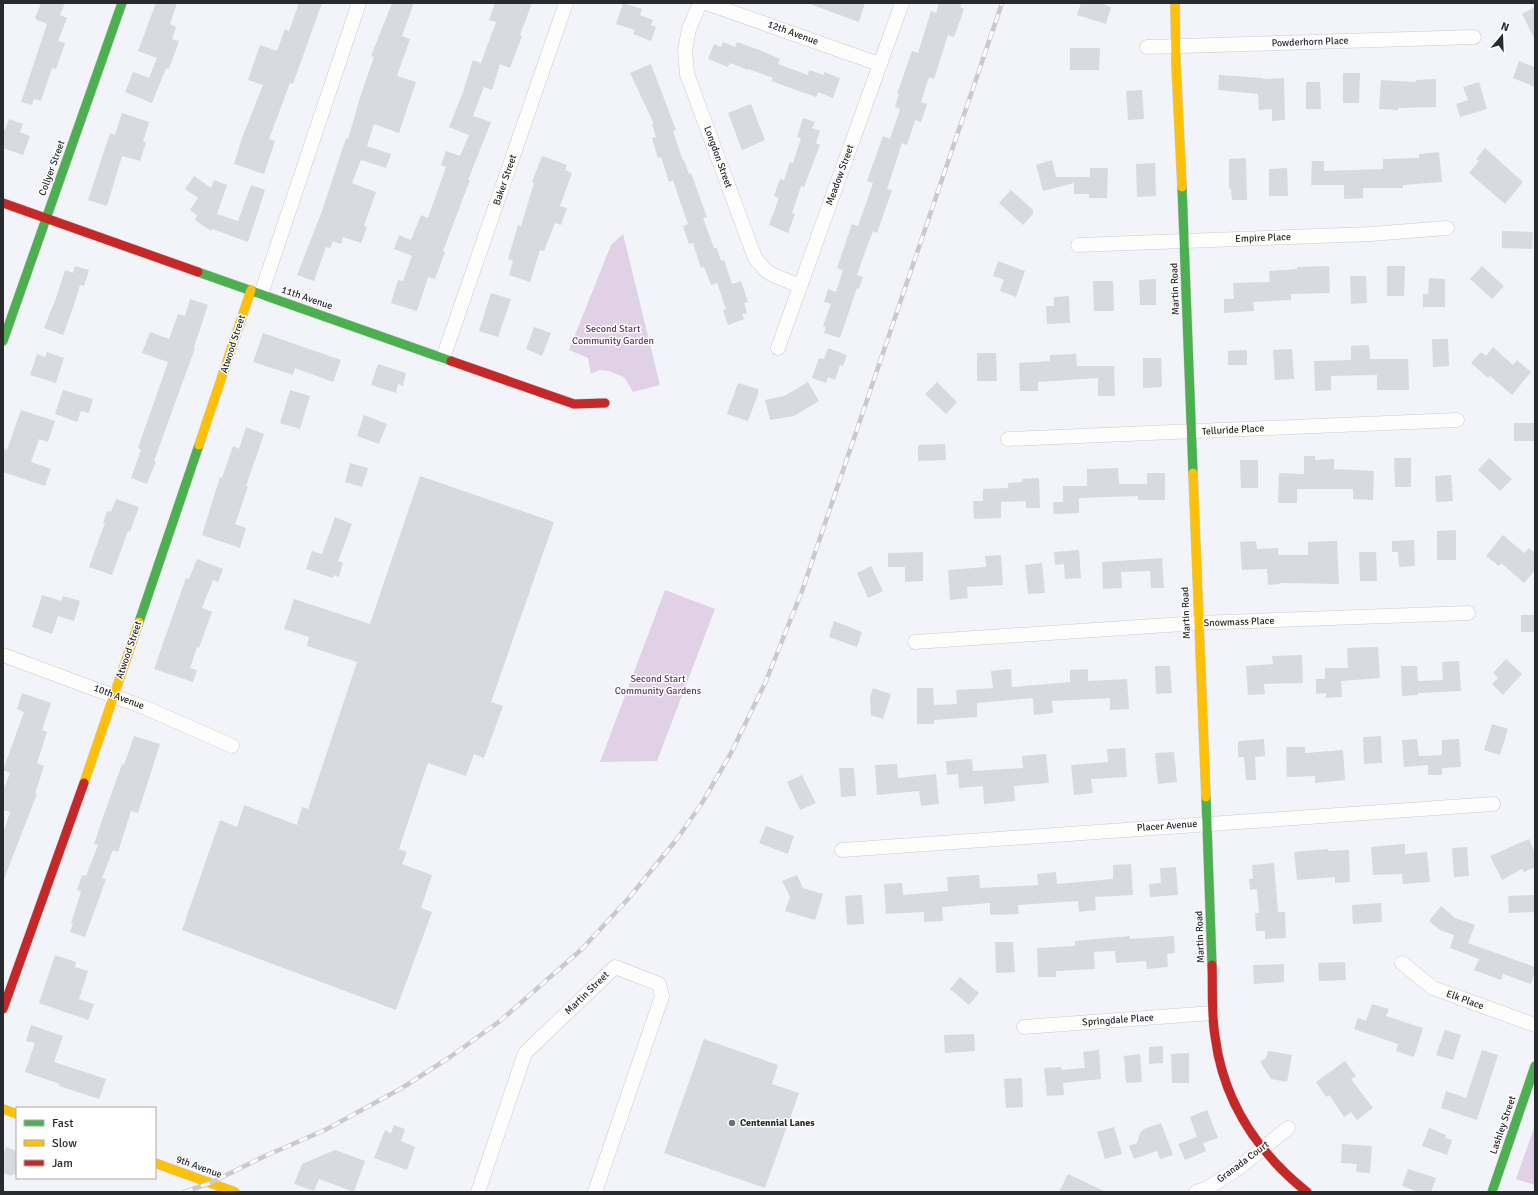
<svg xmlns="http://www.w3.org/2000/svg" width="1538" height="1195" font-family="Signika,sans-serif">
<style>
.green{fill:#e0d1e7}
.building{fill:#d7dade}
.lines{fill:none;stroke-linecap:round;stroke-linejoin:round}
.street-casing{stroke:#cacbd0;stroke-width:15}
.fast-casing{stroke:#cacbd0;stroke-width:10}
.slow-casing{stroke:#cacbd0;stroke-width:10}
.jam-casing{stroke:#cacbd0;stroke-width:10}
.street{stroke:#fdfdfe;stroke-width:14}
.fast{stroke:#4caf50;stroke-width:9}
.slow{stroke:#ffc107;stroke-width:9}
.jam{stroke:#c62828;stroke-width:9}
.rail-casing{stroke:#cacacc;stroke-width:4.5}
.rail{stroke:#fff;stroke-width:3;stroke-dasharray:9;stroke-linecap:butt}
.poi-dot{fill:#6f7175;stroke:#fff;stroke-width:1.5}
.labels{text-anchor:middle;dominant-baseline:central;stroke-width:3;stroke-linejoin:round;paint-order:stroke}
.street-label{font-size:10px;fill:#292a2e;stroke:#fff}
.park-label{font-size:10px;fill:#5d3567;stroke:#fff}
.poi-label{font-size:10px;font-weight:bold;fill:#292a2e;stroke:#fff;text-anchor:start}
</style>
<rect width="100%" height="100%" fill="#f2f4fa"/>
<!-- green -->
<path class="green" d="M623,234L660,385L633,392L624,377L609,371L599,370L591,374L588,358L569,350L611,245Z
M665,590L715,609L657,761L600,762Z
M1535,1125V1185L1516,1179Z"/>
<!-- building -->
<path class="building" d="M41,3H65L60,15L67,18L58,41L65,43L56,69L52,68L41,101L34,99L32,105L21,102L47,24L35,19Z
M156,3H177L170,24L176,27L172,39L179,41L169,69L166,68L152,103L125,92L133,72L149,78L157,58L138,51Z
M299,3H322L293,84L290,83L269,139L275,141L264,174L234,164L242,138L263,85L248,80L260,45L277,51L285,29L289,31Z
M392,3H414L402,36L410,39L397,76L416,82L399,133L374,124L367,146L391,154L386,168L361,160L352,183L376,192L364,226L367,227L361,243L343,237L341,244L333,241L330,248L326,247L314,281L297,275L322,211L346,138L348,139L361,94L374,57L371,56Z
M495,3H532L520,35L522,36L510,68L500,64L492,90L484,87L480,97L473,116L491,122L468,180H470L443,251L445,252L435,279L428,277L417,311L391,303L398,280L403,281L412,256L394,249L399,235L411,240L421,215L428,218L446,167L441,165L446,151L460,156L469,135L449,127L463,92L473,60L481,63L496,22L489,20Z
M623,3L642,9L640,15L653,20L651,25L656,27L651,41L633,34L635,30L616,24Z
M813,3H865L859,22L812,5Z
M939,3H962L960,7L964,9L954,37L948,35L934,79L929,77L921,102L927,104L921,122L915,120L907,145L902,143L887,189L892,190L877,233L873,231L868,244L857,275L863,277L859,289L857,288L840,338L824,333L826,327L823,326L831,304L824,302L828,289L836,292L843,270L837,268L852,224L858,226L873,183L867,181L883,136L890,139L900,109L895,107L899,94H897L912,51L918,53L931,11L936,13Z
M1081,3H1100L1111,7L1106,24L1077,15Z
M1535,7V40L1522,14Z
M723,42L735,47L737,42L762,51L780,59L778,64L808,75L809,70L824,75V72L840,78L833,98L818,92L816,97L771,81L773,78L748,69V70L730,63L728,67L708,59L714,44L721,47Z
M1070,48H1100L1099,70H1070Z
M1519,61L1535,67V87L1513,78Z
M651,64L676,130L673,131L683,161L684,160L689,174L691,173L707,217L703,218L714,248H717L721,261L724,260L732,284L741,281L748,302L744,303L747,313L742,314L744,319L728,325L723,310L726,309L717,283L711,285L704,267L701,268L693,243L689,244L683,226L688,224L681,204L673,180L669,182L661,157L658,158L652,138L656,137L652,124H654L630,73Z
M1343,73H1360L1359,103H1343Z
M1219,75L1263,78V79L1284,78L1285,120L1272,121V109L1259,110L1258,94L1218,90Z
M1436,79V107L1398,108V110L1379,109L1381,80L1416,82V80Z
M1306,82H1320L1321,109H1306Z
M1479,82L1487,109L1460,117L1456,104L1468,100L1463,87Z
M1142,90L1144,119L1128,120L1126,91Z
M751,104L765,140L742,150L728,113Z
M122,113L149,122L143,142H146L140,161L122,156L107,206L88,200L110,133L115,135Z
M803,118L815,122L812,128L820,131L816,143L820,145L804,187L801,186L792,213L795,214L788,233L769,225L779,198L774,196L780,179L784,180L790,162L793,163L801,138L797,137Z
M9,119L23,124L20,132L30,136L23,155L3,148V134Z
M1485,148L1523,182L1505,204L1469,173L1479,161L1476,159Z
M1439,152L1442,182L1403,185V188H1363V198L1344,199V185H1311L1312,161H1324V171L1383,169V159L1419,158V154Z
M542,156L567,165L565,170L572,173L560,206L567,208L561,225L555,223L544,251L540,250L530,282L509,275L513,261L508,259L518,225L521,226L534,183L532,182Z
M1246,158L1247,200H1232L1231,189H1229V159Z
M1052,160L1056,177H1090V168H1108L1107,198H1089V194H1074V183L1043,191L1036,165Z
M1155,163L1156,196L1137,197L1136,164Z
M1287,168L1288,196H1269V169Z
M194,176L211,188L214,180L227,185L217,214L238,221L251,185L265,190L248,242L212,229L211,231L195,220L197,215L190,210L198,198L185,189Z
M1011,190L1033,210V214L1023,225L999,203Z
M1502,231L1533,232L1532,249L1502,248Z
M998,261L1025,271L1016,297L1000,291L1004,280L993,276Z
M75,266L89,270L84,286L80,285L74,305L63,335L44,328L56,298L65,270L73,273Z
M1329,266L1330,293L1291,294V300L1253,302L1254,311L1224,313V299H1234L1233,283L1270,282L1269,271L1297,269V267Z
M1387,266H1405L1404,296H1387Z
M1482,266L1504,286L1492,299L1470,279Z
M1350,276H1366L1367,303L1351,304Z
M1429,278L1445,279V307H1423V294H1428Z
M1156,279V305H1140L1139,280Z
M1093,281H1113L1114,311H1094Z
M491,293L511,299L498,337L479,331Z
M1069,296L1070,323L1047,324L1046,306H1054V297Z
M190,299L208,305L194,347L195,348L154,461H156L147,484L131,478L141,450L138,448L168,362L142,353L150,332L169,339L178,314L185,316Z
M534,327L551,333L542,356L526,349Z
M263,333L341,360L333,382L295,368L293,375L253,362Z
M1432,339H1448L1449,366L1433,367Z
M1369,345L1370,359H1408L1409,390H1377V375L1331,376V390L1315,391L1314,361L1351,360V346Z
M1493,347L1513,365L1517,360L1531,372L1512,395L1490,376L1488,378L1471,363L1481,352L1486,356Z
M828,348L847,355L843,366L840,365L835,380L828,377L826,383L812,378L819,358L824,359Z
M1292,349L1294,379L1275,380L1273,350Z
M1247,350V365H1228V351Z
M47,352L64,358L56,383L30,375L37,354L45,357Z
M977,353H996L997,381H977Z
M1076,354L1077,366H1114L1115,396H1098V378L1038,382V391H1020L1019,363L1050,361V355Z
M1143,358H1161L1162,387L1143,388Z
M378,364L406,373L403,386L398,384L396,393L371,385Z
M808,382L819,401L794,416L770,420L765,400L784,396Z
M937,382L957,402L946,414L925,394Z
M738,383L758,389V394L748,421L727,414Z
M63,390L93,399L89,413L81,411L77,422L55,414Z
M290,390L310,396L300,429L280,423Z
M21,410L55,421L48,442L39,439L31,462L51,469L45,486L3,472V448L7,450Z
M364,415L387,424L379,444L357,436Z
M1514,423H1535V441H1514Z
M246,427L264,434L246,486L248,487L235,524L246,528L240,548L202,535L220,477L222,478L233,446L239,449Z
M945,444L946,460L918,461V445Z
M1304,456H1315V460L1334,459V469L1374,471L1373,500L1353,499V489H1297V503H1278L1279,473L1304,474Z
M1394,458H1411V487H1395Z
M1489,458L1512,479L1500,491L1478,470Z
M1240,460H1258V488H1241Z
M350,463L368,468L362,487L345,482Z
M1118,468L1119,484H1147V473H1165V500H1138V496L1079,498V513L1054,514L1053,502H1063V486H1087V469Z
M1451,475L1453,501L1436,502L1435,476Z
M420,476L554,522L491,702L503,706L484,758L474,754L466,776L428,763L399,849L407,852L402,864L432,875L421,908L432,912L396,1010L182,930L220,820L237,827L244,805L297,825L302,807L308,809L357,662L307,646L309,637L284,629L294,599L370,624Z
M1039,478L1040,508H1026V501L1001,502V518L974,519L973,501H983V489L1008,488V483L1022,482V479Z
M116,499L139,507L130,532L128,531L112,575L89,567L105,523H103L107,511L111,512Z
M335,517L352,524L338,561L343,563L339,577L334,575L333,578L306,569L312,551L322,554Z
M1456,530V560H1437V531Z
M1503,535L1524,553L1529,548L1535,553V570L1524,583L1501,563L1499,566L1486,556Z
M1414,540L1415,566L1399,567L1398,552H1392V541Z
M1256,541L1257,549L1278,548V555H1308V542L1337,541L1339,584L1280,583V584L1268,585L1267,569L1242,570L1240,542Z
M1079,550L1081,578L1065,579L1064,564L1055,565L1054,552Z
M923,552V581L905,582V567H888V553Z
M1359,552H1376L1377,581H1360Z
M1001,555L1003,585L967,587L968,598L950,600L948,570L986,567L985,556Z
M1162,558L1164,588H1151L1150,571L1121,572L1122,588L1103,589L1102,562Z
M197,559L223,569L218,582L213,580L202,608L212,612L199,648L197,647L190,668L197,670L193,682L154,669L186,578L189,579Z
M1042,563L1045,593L1028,594L1025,565Z
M871,566L883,591L868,598L857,573Z
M42,595L61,601L63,596L80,601L74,621L58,616L52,634L32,627Z
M1521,615H1535V632H1521Z
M834,621L862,632L857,647L829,637Z
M1378,647L1380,678L1341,681L1342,697L1326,698V693L1316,694V679H1325V668H1348L1347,648Z
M1302,655L1303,683L1264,684L1265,694L1248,695L1246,666L1273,664L1272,656Z
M1506,659L1522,674L1503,695L1492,684L1498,678L1493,673Z
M1459,661L1461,691L1418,693V695L1402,696L1401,666H1417L1418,681L1443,680L1442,662Z
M1155,666H1170L1172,693L1156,694Z
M1011,669L1012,687L1070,682V670L1088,669V681L1127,679L1129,709L1110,710V698L1052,701L1053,713L1034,715L1033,698L977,703V717L934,720V724H917V688H933L934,705L957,704L956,690L993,688L991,671Z
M873,688L891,694L883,719L871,715L870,698Z
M22,693L51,703L42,730L47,732L37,763L44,766L35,794H37L4,879H3V834L10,812L3,810V791L10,773L3,770L24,712L17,709Z
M1492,724L1508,729L1500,755L1484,750Z
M134,736L160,744L138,813L131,811L118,852L113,850L102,878L106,879L85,937L70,932L73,924L71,923L81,892L77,890L82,875L86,876L98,845L94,844L101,823L122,764L124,765Z
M1381,736L1382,763L1364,764L1363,737Z
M1264,739L1265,756L1255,757L1256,780H1246L1244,757H1238V741Z
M1417,739L1419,756L1442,755V740L1459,739L1461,767L1442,768V775H1428V765L1404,767L1402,740Z
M1286,747H1305V753L1343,750L1345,780L1315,783V776L1287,777Z
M1125,748L1127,777L1091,779L1093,793L1074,795L1071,765L1108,762L1107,749Z
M1174,752L1177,782L1158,784L1155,753Z
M1046,754L1049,783L1014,786L1015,801L984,804L983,786L959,788L958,774L947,775L946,761L972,759L973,771L1023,768L1022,756Z
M897,764L898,778L936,774L939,804L921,806L919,791L877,795L875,765Z
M839,768H854L856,796L841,797Z
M802,775L816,803L800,810L787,782Z
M766,826L794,836L788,854L759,843Z
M1529,839L1535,853V867L1524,872L1522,869L1502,880L1490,856Z
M1405,844V854L1427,852L1430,882L1403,884L1402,874L1373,875L1371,847Z
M1467,847L1469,876L1454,877L1452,848Z
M1328,849V851L1349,850L1350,882L1335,883V877L1297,880L1294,852Z
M1274,863L1278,912H1285L1286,938L1265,939V931H1256L1255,913H1259L1257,889L1250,890L1249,879H1253L1252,865Z
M1131,864L1133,895L1095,897L1096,910L1079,912L1078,901L1018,905L1019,914L990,915V903L942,907L943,921L924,922V912L886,914L884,884L902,883L903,895L948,891L947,877L979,875L980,888L1038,885L1037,874L1056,872L1057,884L1113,879V865Z
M1176,867L1178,895L1150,897L1149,884L1161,883L1160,868Z
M797,875L803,888L823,894L815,920L785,911L790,897L782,881Z
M862,895L864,924L847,925L845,896Z
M1535,895V912L1509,913L1508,896Z
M1381,903L1382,922L1353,924L1352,905Z
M1441,906L1455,918L1475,925L1468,943L1535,967V972L1531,984L1503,974L1501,980L1474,970L1479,959L1450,948L1454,935L1440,930L1429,921Z
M1130,936V939L1174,936L1175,953L1167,954L1168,967L1147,969L1146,961L1116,963L1115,951L1094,952L1095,969L1056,971V977H1038L1037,948L1075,946V941Z
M995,942H1013L1015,972L996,973Z
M55,955L76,962L75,967L88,971L79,999L94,1004L88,1020L39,1003Z
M1345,962L1346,980L1319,981L1318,963Z
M1284,964V982L1254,984L1253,965Z
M960,977L979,993L969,1005L950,989Z
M1372,1004L1389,1009L1386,1016L1423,1028L1414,1057L1396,1051L1398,1044L1354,1029L1358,1018L1366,1021Z
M31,1025L63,1036L54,1062L106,1079L99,1099L59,1086L60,1084L25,1072L35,1043L26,1041Z
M1445,1030L1461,1035L1453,1060L1436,1055Z
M974,1034L975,1051L945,1053L944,1035Z
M704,1039L778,1065L772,1084L799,1093L765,1188L664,1153Z
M1163,1046V1063L1149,1064V1047Z
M1099,1050L1101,1079L1063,1083L1064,1095L1047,1096L1044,1068L1061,1067L1062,1070L1085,1068L1083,1052Z
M1482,1050L1498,1055L1477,1120L1441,1108L1446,1091L1466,1098Z
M1268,1051L1292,1055L1287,1082L1271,1079L1260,1062L1266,1058Z
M1189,1053V1083H1172L1171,1054Z
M1140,1054L1142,1082L1126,1083L1124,1056Z
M1345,1061L1356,1076L1351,1079L1373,1108L1357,1120L1351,1112L1344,1117L1329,1095L1326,1097L1316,1082Z
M1022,1078L1023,1107L1006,1108L1004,1079Z
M1207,1110L1218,1138L1203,1143L1206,1151L1185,1160L1178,1144L1197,1137L1190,1117Z
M1161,1123L1173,1155L1160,1159L1157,1151L1134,1159L1129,1146L1137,1143L1140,1133L1144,1129Z
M394,1125L405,1129L401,1141L415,1147L407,1170L374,1158L385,1130L391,1133Z
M1114,1127L1122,1154L1105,1159L1097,1132Z
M1429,1128L1446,1135L1445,1138L1452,1140L1447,1155L1422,1146Z
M1342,1144L1372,1146L1370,1173L1356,1172L1357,1164L1341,1163Z
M6,1147L17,1151V1175L13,1174L12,1176L3,1173V1157Z
M335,1150L365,1161L354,1192L319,1179L314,1191L294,1184L302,1164Z
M1408,1169L1436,1178L1431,1192H1419L1402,1186Z
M1068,1174L1106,1192H1059Z"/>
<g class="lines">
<!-- street casing -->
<g class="street-casing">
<path id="street" d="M700,3L689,29L685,50L687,74L755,258L766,271L773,275L800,286
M706,3L879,64
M1147,47L1474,37
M1078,245L1371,234L1447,228
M261,294L359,3
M778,348L902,3
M443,358L566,3
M1008,439L1457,420
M915,642L1198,623L1468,613
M3,655L146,708L232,746
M842,850L1493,804
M1402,963L1433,988L1535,1025
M1024,1027L1213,1013
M478,1192L525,1053L615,967L659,984L662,996L595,1192
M1196,1192L1206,1189L1236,1170L1288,1128"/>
</g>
<!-- fast casing -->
<g class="fast-casing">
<path id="fast" d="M1182,187L1193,473
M198,272L451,361
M3,341L122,3
M139,622L199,445
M1206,797L1212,965
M1492,1192L1535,1066"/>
</g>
<!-- slow casing -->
<g class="slow-casing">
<path id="slow" d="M1175,3L1176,64L1182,187
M199,445L251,290
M1193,473L1206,797
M84,783L139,622
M3,1109L17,1114
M155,1163L235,1192"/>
</g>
<!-- jam casing -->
<g class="jam-casing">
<path id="jam" d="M3,203L198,272
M451,361L574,404L605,403
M1212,965C1213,989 1211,1012 1215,1036C1223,1100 1257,1152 1307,1192
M3,1009L84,783"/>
</g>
<!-- street -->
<use href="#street" class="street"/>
<!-- fast -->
<use href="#fast" class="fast"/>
<!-- slow -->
<use href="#slow" class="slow"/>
<!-- jam -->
<use href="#jam" class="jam"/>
<!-- rail casing -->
<g class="rail-casing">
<path id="rail" d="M184,1192L210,1183L265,1156L325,1130L402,1088L450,1057L500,1021L582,949L628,899L677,839L702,803L731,753L766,681L802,591L1002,3"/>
</g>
<!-- rail -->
<use href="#rail" class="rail"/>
</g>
<!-- markers -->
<circle class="poi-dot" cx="732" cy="1123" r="4"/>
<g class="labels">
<!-- street labels -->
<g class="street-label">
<text transform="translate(793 33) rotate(20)">12th Avenue</text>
<text transform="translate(1310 42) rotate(-2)">Powderhorn Place</text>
<text transform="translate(718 157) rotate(70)">Longdon Street</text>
<text transform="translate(52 168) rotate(-70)">Collyer Street</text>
<text transform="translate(840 175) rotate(-70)">Meadow Street</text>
<text transform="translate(505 180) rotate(-71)">Baker Street</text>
<text transform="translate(1263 238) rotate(-2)">Empire Place</text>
<text transform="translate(1175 289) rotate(-92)">Martin Road</text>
<text transform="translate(307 298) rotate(19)">11th Avenue</text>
<text transform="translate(233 344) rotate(-72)">Atwood Street</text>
<text transform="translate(1233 430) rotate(-3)">Telluride Place</text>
<text transform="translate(1186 613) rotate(-92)">Martin Road</text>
<text transform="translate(1239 622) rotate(-2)">Snowmass Place</text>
<text transform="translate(129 650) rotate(-71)">Atwood Street</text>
<text transform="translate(119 697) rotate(21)">10th Avenue</text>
<text transform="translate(1167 826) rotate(-4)">Placer Avenue</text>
<text transform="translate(1200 937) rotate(-92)">Martin Road</text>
<text transform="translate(587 993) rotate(-44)">Martin Street</text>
<text transform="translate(1465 1000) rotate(20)">Elk Place</text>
<text transform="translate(1118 1020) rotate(-4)">Springdale Place</text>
<text transform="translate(1503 1125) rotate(-71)">Lashley Street</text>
<text transform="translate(1243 1162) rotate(-37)">Granada Court</text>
<text transform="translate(199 1167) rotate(20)">9th Avenue</text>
</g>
<!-- park labels -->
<g class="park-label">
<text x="613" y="329">Second Start<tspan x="613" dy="12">Community Garden</tspan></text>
<text x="658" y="679">Second Start<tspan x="658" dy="12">Community Gardens</tspan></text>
</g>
<!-- poi labels -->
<g class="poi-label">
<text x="740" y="1123">Centennial Lanes</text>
</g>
</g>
<!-- border -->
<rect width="1538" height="1195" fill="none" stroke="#292a2e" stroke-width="8"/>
<!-- legend -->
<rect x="16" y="1107" width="140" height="72" fill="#ffffff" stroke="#a9aaab"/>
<rect x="24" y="1120" width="20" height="6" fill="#4caf50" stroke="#a9aaab"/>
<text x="52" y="1127" font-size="12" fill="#292a2e">Fast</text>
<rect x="24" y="1140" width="20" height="6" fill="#ffc107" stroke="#a9aaab"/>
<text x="52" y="1147" font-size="12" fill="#292a2e">Slow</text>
<rect x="24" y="1160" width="20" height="6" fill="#c62828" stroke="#a9aaab"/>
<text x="52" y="1167" font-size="12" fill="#292a2e">Jam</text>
<!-- north arrow -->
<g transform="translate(1502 36) rotate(19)" stroke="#ffffff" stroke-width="3" paint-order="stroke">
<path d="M0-3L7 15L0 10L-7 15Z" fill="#292a2e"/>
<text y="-6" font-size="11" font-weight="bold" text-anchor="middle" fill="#292a2e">N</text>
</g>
</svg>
